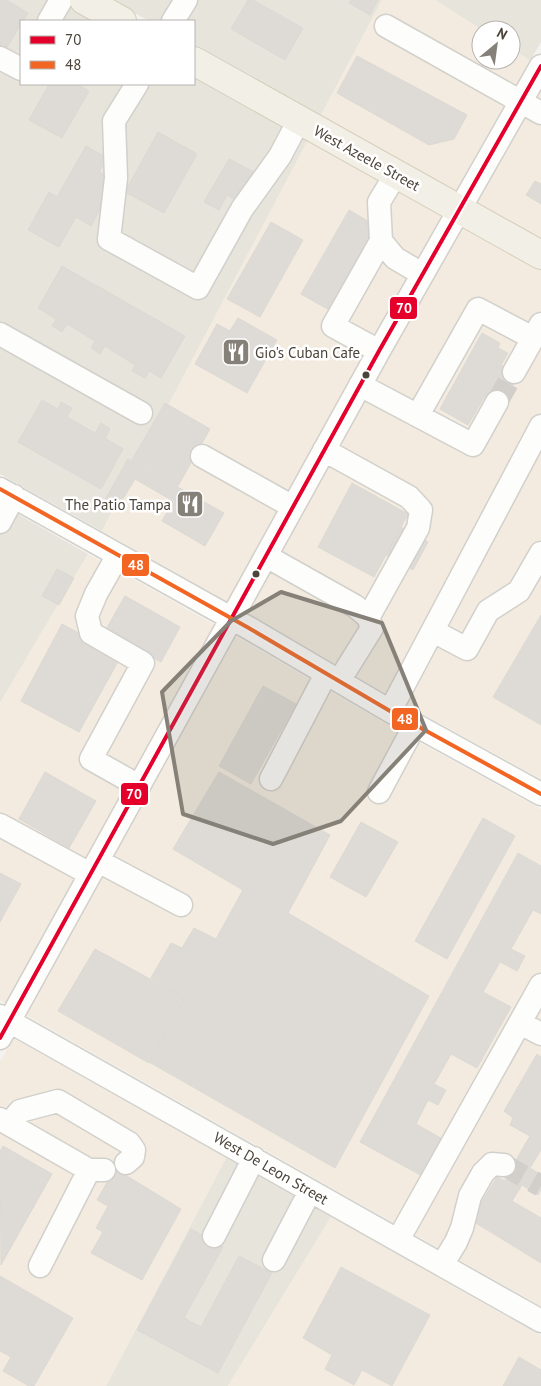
<svg xmlns="http://www.w3.org/2000/svg" width="541" height="1386" font-family="'PT Sans',sans-serif">
<style>
.residential{fill:#e7e4dc}
.commercial{fill:#f3ebdf}
.building{fill:#dedbd6;stroke:#dcd9d4}
.lines{fill:none;stroke-linecap:round;stroke-linejoin:round}
.minor-tunnel{stroke:#d2cfca;stroke-width:22;stroke-dasharray:22 11;stroke-linecap:butt}
.minor-casing{stroke:#d2d0cb;stroke-width:25}
.major-casing{stroke:#d6cebb;stroke-width:30}
.minor{stroke:#fdfdfc;stroke-width:22}
.major{stroke:#f2efe6;stroke-width:28}
.bus-1-casing{stroke:#fff;stroke-width:8}
.bus-2-casing{stroke:#fff;stroke-width:8}
.bus-1{stroke:#e4002b;stroke-width:4}
.bus-2{stroke:#f26522;stroke-width:4}
.marked{fill:#868178;fill-opacity:0.2;stroke:#868178;stroke-width:4;stroke-linejoin:round}
.bus-dot{fill:#4b4439;stroke:#fff;stroke-width:2}
.labels{text-anchor:middle;dominant-baseline:central;stroke-width:5;stroke-linejoin:round;paint-order:stroke}
.street-label{font-size:15px;fill:#4b4439;stroke:#fff}
.poi-label{font-size:15px;fill:#4b4439;stroke:#fff;text-anchor:start}
.line-badge{stroke:#fff;stroke-width:2}
.badge-label{font-size:14px;text-anchor:middle;font-weight:bold;fill:#fff}
</style>
<rect width="100%" height="100%" fill="#f4f2ee"/>
<!-- residential -->
<path class="residential" d="M0,0H57L95,21H21V84H194V76L308,140L102,531L0,474Z
M111,0H172L160,21H149Z
M199,0H382L320,117L194,46V21H187Z
M435,0H541V42L530,61L511,48V30H482Z
M0,504L88,554L0,703Z
M226,1158L331,1217L228,1386H106Z"/>
<!-- commercial -->
<path class="commercial" d="M382,0H435L482,30L481,60H511V48L530,61L455,192L320,117Z
M541,90V240L475,203Z
M308,140L442,215L228,602L102,531Z
M462,226L541,270V779L397,700L248,613Z
M88,554L215,625L6,1004L0,1000V703Z
M235,636L384,723L541,809V1306L26,1015Z
M13,1038L226,1158L106,1386H0V1062Z
M331,1217L541,1336V1386H228Z"/>
<!-- building -->
<path class="building" d="M0,0H7L28,13L23,21H21V24L5,51L0,48Z
M248,0H253L303,28L285,60L231,29Z
M351,0H378L370,15L349,3Z
M357,56L467,115L454,139L429,145L337,93Z
M49,84H77L89,91L62,138L29,120Z
M158,132L197,154L164,213L125,192Z
M86,146L107,158L99,172L115,181L91,226L76,217L59,247L28,230L49,192L57,197Z
M229,159L258,174L241,203L227,195L219,210L204,202Z
M535,181L541,184V204L526,195Z
M349,210L378,227L331,311L301,294Z
M271,222L303,240L260,317L227,299Z
M62,266L185,336L161,378L149,371L145,378L132,371L135,365L105,346L100,354L91,348L95,341L67,324L62,332L52,326L56,319L38,308Z
M238,318L277,340L247,393L195,364L217,324L230,331Z
M482,333L500,343L498,348L508,353L501,365L519,374L502,405L485,396L468,425L440,409Z
M42,400L58,409L61,402L72,408L67,417L95,433L101,423L110,429L105,438L123,449L101,489L18,442Z
M165,403L210,429L178,486L132,460Z
M128,459L224,513L205,546L162,521L173,501L135,479L118,507L105,500Z
M352,483L408,514L374,577L318,547Z
M401,527L428,542L413,570L386,555Z
M57,569L74,578L59,605L42,596Z
M125,596L180,627L161,662L105,631Z
M541,615V725L493,697Z
M62,624L121,656L79,732L21,701Z
M263,686L296,704L251,784L219,766Z
M45,772L96,801L69,848L19,819Z
M219,772L330,835L288,913L429,996L335,1168L149,1062L185,998L151,978L171,943L182,948L194,928L216,939L243,890L173,849Z
M483,818L515,836L447,959L415,941Z
M361,822L398,842L366,897L330,877Z
M518,853L541,866V914L533,910L511,949L525,956L517,971L500,962L483,992L511,1007L477,1068L451,1054L434,1084L446,1090L438,1105L428,1100L416,1124L446,1141L426,1178L360,1142Z
M0,873L21,884L0,922Z
M95,949L185,998L149,1063L58,1011Z
M537,1054L541,1057V1150L530,1168L541,1175V1190L538,1195L522,1185L512,1201L541,1218V1263L471,1220L497,1177L505,1181L507,1177L501,1173L511,1157L516,1160L530,1136L510,1125L513,1118L504,1111Z
M3,1146L52,1174L1,1265L0,1151Z
M124,1159L127,1176L181,1209L142,1280L91,1253L103,1232L96,1228L108,1206L97,1200L109,1179L104,1164Z
M191,1229L223,1247L184,1318L201,1327L239,1256L272,1273L218,1373L137,1330Z
M341,1267L430,1315L392,1386L362,1370L354,1385L325,1369L332,1355L303,1338Z
M0,1276L73,1318L34,1386H29L3,1371L11,1357L0,1351Z
M519,1357L541,1370V1386H503Z"/>
<g class="lines">
<!-- minor-tunnel -->
<path class="minor-tunnel" d="M497,402L514,372
M504,1165L541,1186"/>
<!-- minor casing -->
<g class="minor-casing">
<path id="minor" d="M49,21L61,0
M173,21L186,0
M386,26L541,113
M0,58L21,69
M137,84L114,121L116,178L109,239L198,288L242,209L280,156L299,120
M396,174L379,202L381,241L395,258L422,274
M0,334L141,413
M379,351L333,326L381,241
M514,372L541,324
M360,385L473,445L497,402
M418,415L478,309L533,338
M324,450L409,497L421,510L418,528L368,618
M202,456L293,507
M0,489L247,627L390,711L541,794
M0,522L14,496
M118,555L96,594L87,616L91,633L143,663L91,759L139,786
M266,556L355,606L368,617L372,628L339,681
M433,631L467,649L488,611L519,591L541,553
M390,711L541,426
M271,779L326,674
M379,792L415,725
M0,825L90,874
M98,861L181,905
M0,1016L541,1321
M520,1023L541,1034
M0,1038L379,351L541,66
M0,1119L89,1170H104
M9,1124L20,1111L58,1101L129,1143L134,1150L133,1157L126,1163
M214,1236L254,1158
M398,1240L541,985
M274,1260L310,1191
M442,1265L456,1242L462,1228L470,1196L483,1173L492,1164L504,1165
M40,1266L89,1170"/>
</g>
<!-- major casing -->
<g class="major-casing">
<path id="major" d="M84,0L122,21
M194,61L541,255"/>
</g>
<!-- minor -->
<use href="#minor" class="minor"/>
<!-- major -->
<use href="#major" class="major"/>
<!-- bus-1 casing -->
<g class="bus-1-casing">
<path id="bus-1" d="M0,1038L379,351L541,66"/>
</g>
<!-- bus-2 casing -->
<g class="bus-2-casing">
<path id="bus-2" d="M0,489L247,627L390,711L541,794"/>
</g>
<!-- bus-1 -->
<use href="#bus-1" class="bus-1"/>
<!-- bus-2 -->
<use href="#bus-2" class="bus-2"/>
</g>
<!-- marked area -->
<path class="marked" d="M281,592L382,623L426,730L341,821L273,844L183,814L162,692L231,621Z"/>
<!-- icons -->
<defs>
<g id="restaurant-square" transform="scale(1.4375)"><rect x="-9" y="-9" width="18" height="18" rx="4" fill="#868178" stroke="#fff"/><path d="M-5-6h1v4h1v-4h1v4h1v-4h1v5L-1.5 .5V6h-2V.5L-5-1ZM5-6V6H3V1.5H1.5Q1.5-4 5-6Z" fill="#fff"/></g>
</defs>
<g fill-rule="evenodd">
<use href="#restaurant-square" x="236" y="352"/>
<use href="#restaurant-square" x="190" y="504"/>
</g>
<!-- markers -->
<g class="bus-dot">
<circle cx="366" cy="375" r="4.5"/>
<circle cx="256" cy="574" r="4.5"/>
</g>
<g class="labels">
<!-- street labels -->
<g class="street-label">
<text transform="translate(367 158) rotate(29)">West Azeele Street</text>
<text transform="translate(271 1168) rotate(30)">West De Leon Street</text>
</g>
<!-- poi labels -->
<g class="poi-label">
<text x="255" y="352">Gio's Cuban Cafe</text>
<text x="171" y="504" text-anchor="end">The Patio Tampa</text>
</g>
</g>
<g class="line-badge">
<rect x="389" y="296" width="29" height="24" rx="5" fill="#e4002b"/>
<rect x="121" y="553" width="29" height="24" rx="5" fill="#f26522"/>
<rect x="391" y="707" width="28" height="24" rx="5" fill="#f26522"/>
<rect x="120" y="782" width="29" height="24" rx="5" fill="#e4002b"/>
</g>
<g class="badge-label">
<text x="404" y="313">70</text>
<text x="136" y="570">48</text>
<text x="405" y="724">48</text>
<text x="134" y="799">70</text>
</g>
<!-- legend -->
<rect x="20" y="20" width="175" height="65" fill="#ffffff" stroke="#b7b4b0"/>
<rect x="30" y="36" width="25" height="8" fill="#e4002b" stroke="#b7b4b0"/>
<text x="65" y="45" font-size="15" fill="#4b4439">70</text>
<rect x="30" y="61" width="25" height="8" fill="#f26522" stroke="#b7b4b0"/>
<text x="65" y="70" font-size="15" fill="#4b4439">48</text>
<!-- north arrow -->
<g transform="translate(496 45) rotate(29)"><circle r="24" fill="#ffffff" stroke="#b7b4b0"/>
<path d="M0-4L9 19L0 12L-9 19Z" fill="#868178"/>
<text y="-8" font-size="14" font-weight="bold" text-anchor="middle" fill="#4b4439">N</text>
</g>
</svg>
